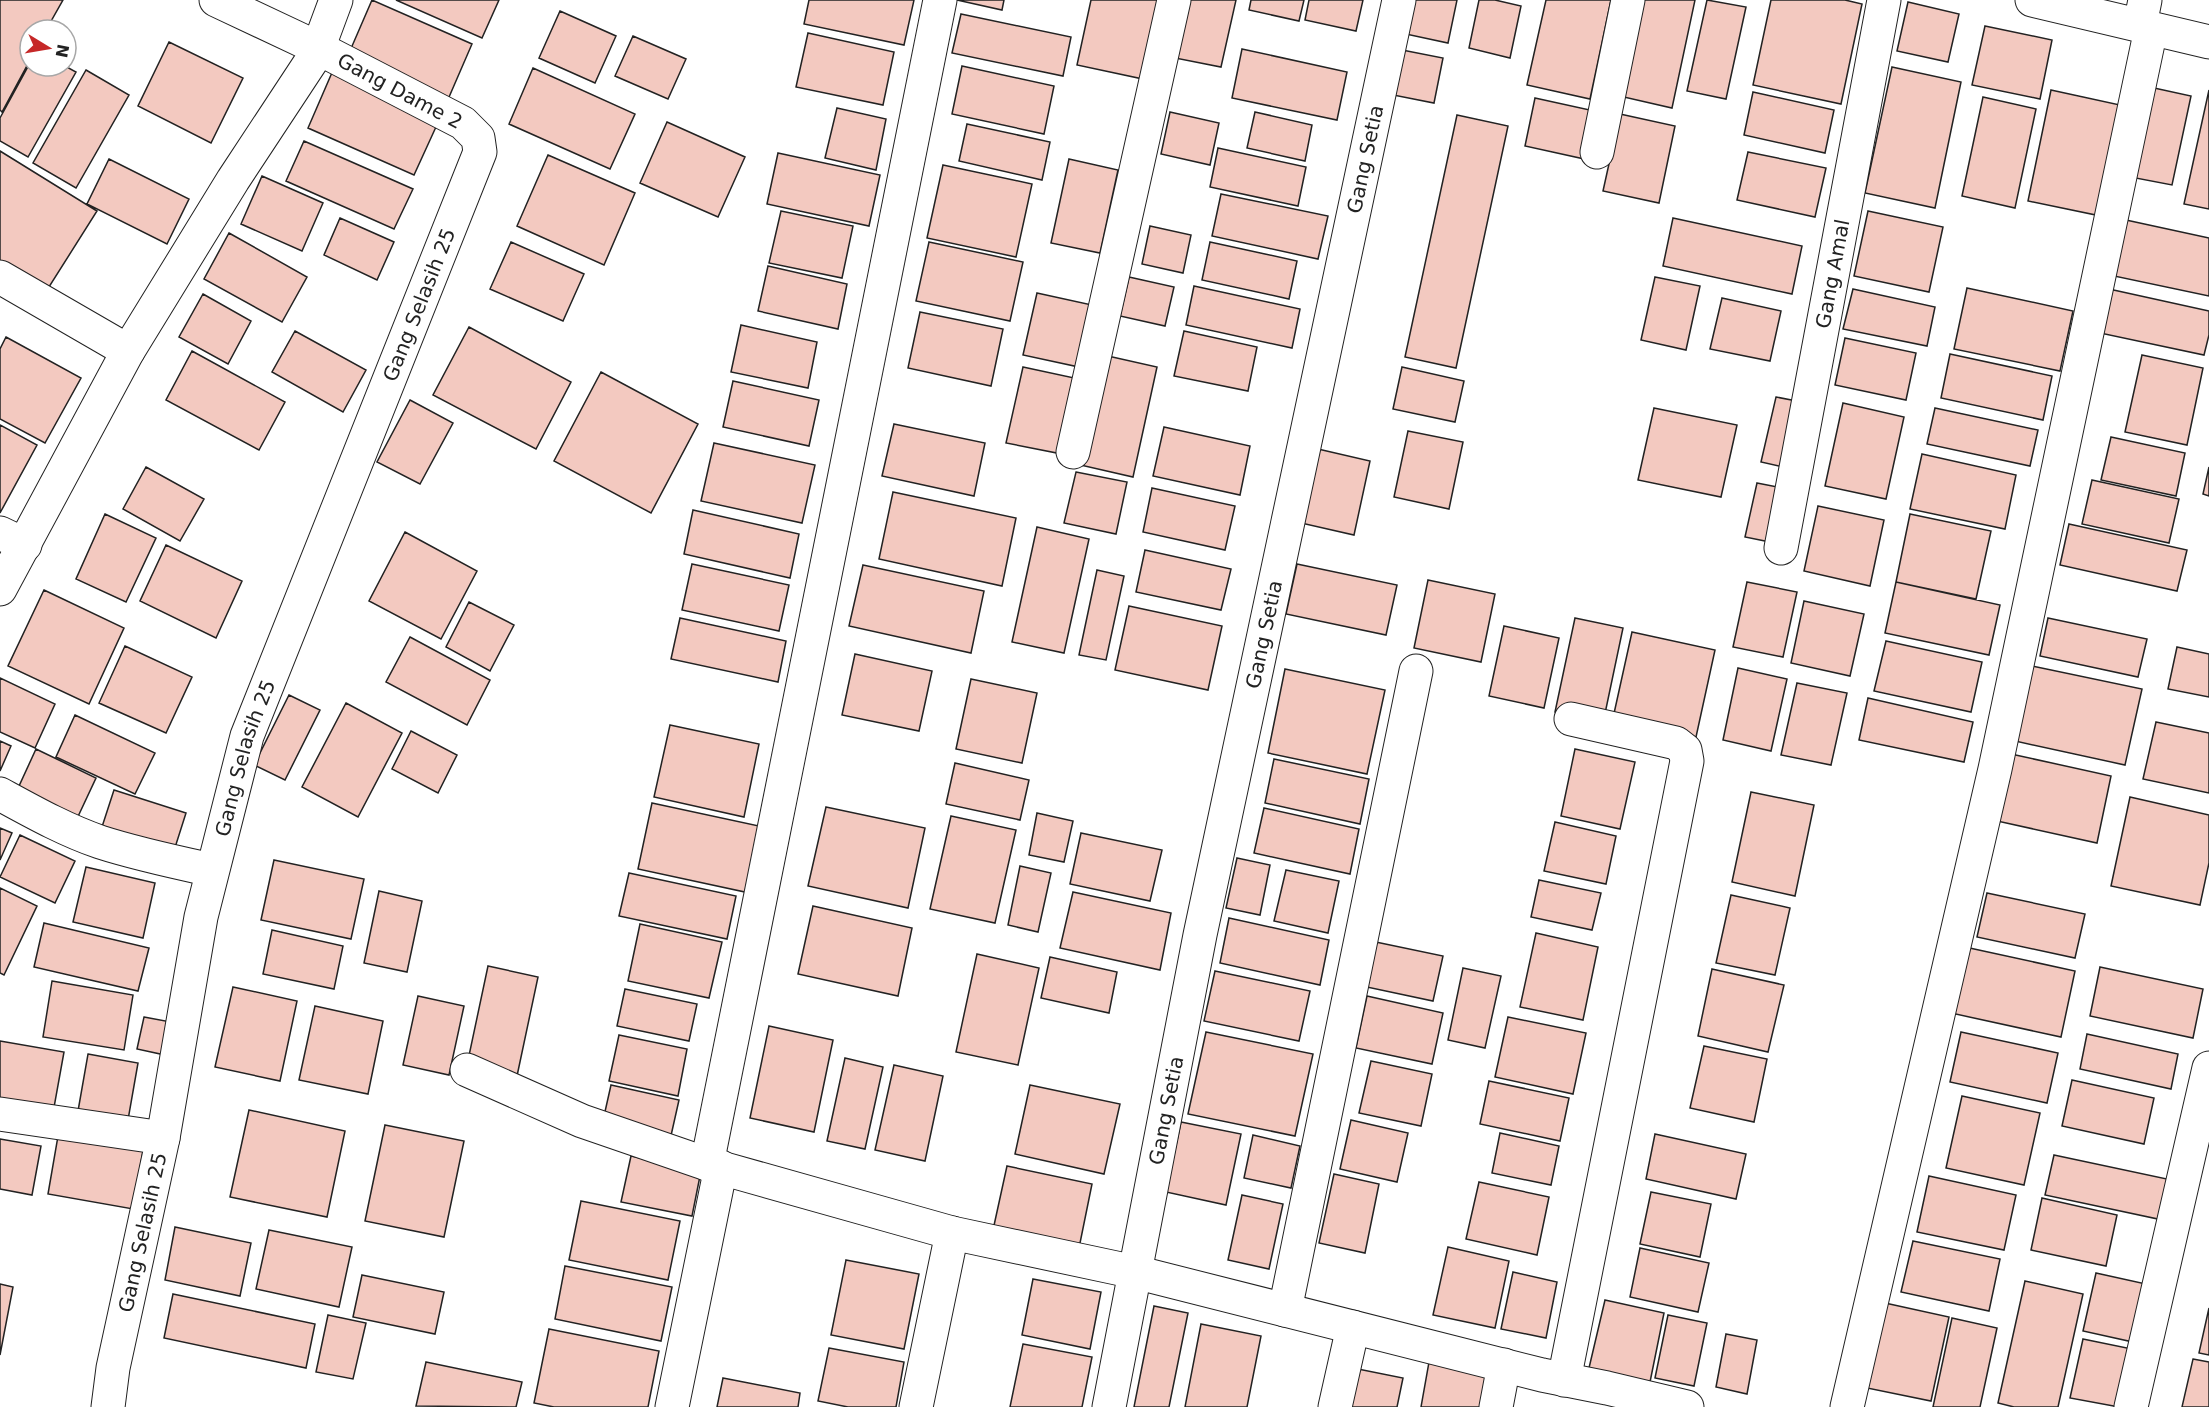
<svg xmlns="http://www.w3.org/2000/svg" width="2209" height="1407" font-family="'DejaVu Sans',sans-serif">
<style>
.building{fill:#f3c9c0;stroke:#222;stroke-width:1.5}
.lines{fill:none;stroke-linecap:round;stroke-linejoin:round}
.minor-casing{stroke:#222;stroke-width:35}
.major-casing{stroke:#222;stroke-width:35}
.minor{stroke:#fff;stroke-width:33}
.major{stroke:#fff;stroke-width:33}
.labels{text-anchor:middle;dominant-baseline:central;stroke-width:4.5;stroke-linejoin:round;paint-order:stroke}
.street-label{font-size:20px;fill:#222;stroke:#fff}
</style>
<rect width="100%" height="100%" fill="#fff"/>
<!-- building -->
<path class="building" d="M0,0H63L46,30H30V60L2,112L0,110Z
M372,0L472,44L446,104L346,60Z
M396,0H499L482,38Z
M809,0H914L904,45L804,24Z
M957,0H1004L1002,10Z
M1091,0H1159L1143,79L1077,65Z
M1187,0H1236L1221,67L1175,58Z
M1251,0H1304L1299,21L1249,10Z
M1309,0H1363L1356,31L1305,20Z
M1408,0H1457L1448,43L1401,33Z
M1479,0H1495L1521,6L1510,58L1469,48Z
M1546,0H1611L1590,99L1527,85Z
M1636,0H1695L1672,108L1615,95Z
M1707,0L1746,7L1726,99L1687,91Z
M1771,0H1845L1862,4L1841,104L1753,85Z
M1908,2L1959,14L1948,62L1897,51Z
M560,11L616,36L595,83L539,58Z
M961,14L1071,37L1063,76L952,53Z
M1985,26L2052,40L2040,99L1972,85Z
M808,33L894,52L883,105L796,87Z
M633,36L686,59L668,99L615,76Z
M169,42L243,78L211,143L138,106Z
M1242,49L1347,72L1337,120L1232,98Z
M1397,49L1443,58L1434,103L1388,94Z
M30,63V66H65L76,72L28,157L0,141V118Z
M962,66L1054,86L1044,134L952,114Z
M1892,67L1961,82L1935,208L1865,193Z
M334,68L441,116L414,175L308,128Z
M533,68L635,114L610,169L509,124Z
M86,70L129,95L76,188L33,163Z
M2145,86L2191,96L2172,185L2125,176Z
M2051,90L2120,105L2096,215L2028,201Z
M2209,90V209L2184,204Z
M1753,92L1834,110L1825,153L1744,135Z
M1983,97L2036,109L2015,208L1962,196Z
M1535,98L1599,112L1589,160L1525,146Z
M837,108L886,119L876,170L825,158Z
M1170,112L1219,123L1210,165L1161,154Z
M1255,112L1312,125L1305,161L1247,148Z
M1620,114L1675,126L1659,203L1603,191Z
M1457,115L1508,126L1456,368L1405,357Z
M667,122L745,157L718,217L640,183Z
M967,124L1050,142L1042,180L959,161Z
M304,141L413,189L394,229L286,181Z
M1218,148L1306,167L1298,206L1210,187Z
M0,151L97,211L42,298L0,272Z
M1748,152L1826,168L1815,217L1737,200Z
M778,153L880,175L869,226L767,204Z
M548,155L635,193L604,265L517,226Z
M109,159L189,199L167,244L87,204Z
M1069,159L1118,170L1100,253L1051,243Z
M943,165L1032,184L1016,257L927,238Z
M262,176L323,203L302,251L241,224Z
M1221,194L1328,216L1318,259L1212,236Z
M781,211L853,226L842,278L769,263Z
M1868,211L1943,227L1929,292L1854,276Z
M340,218L394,242L377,280L324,255Z
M1673,218L1802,246L1792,294L1663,266Z
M2126,220L2209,238V296L2114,276Z
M1150,226L1191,235L1183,273L1142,264Z
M229,233L307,277L282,322L204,279Z
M511,242L584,274L563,321L490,289Z
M929,242L1023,262L1010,321L916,301Z
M1210,242L1297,261L1289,299L1202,280Z
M768,266L847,284L838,329L758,311Z
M1129,277L1174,287L1165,326L1120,316Z
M1655,277L1700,286L1686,350L1641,340Z
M1194,286L1300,309L1292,348L1186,325Z
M1967,288L2073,311L2060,371L1954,349Z
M1853,289L1935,307L1927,346L1843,329Z
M2109,289L2209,311V335L2204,355L2100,333Z
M1037,293L1092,305L1079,367L1023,355Z
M203,294L251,321L228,364L179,337Z
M1722,298L1781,311L1770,361L1710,349Z
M920,312L1003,329L991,386L908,368Z
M741,325L817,342L808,388L731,372Z
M469,327L571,382L536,449L433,395Z
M295,331L366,370L343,412L272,372Z
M1184,331L1257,347L1248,391L1174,376Z
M6,337L81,378L45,443L0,419V349Z
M1845,338L1916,353L1906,400L1835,385Z
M192,351L285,402L259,450L166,400Z
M1099,354L1157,367L1133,477L1076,464Z
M1950,354L2052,376L2043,420L1941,398Z
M2142,355L2203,368L2187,445L2125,432Z
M1023,367L1079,379L1062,454L1006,443Z
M1402,367L1464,381L1455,422L1393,409Z
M601,372L698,424L651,513L554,461Z
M733,381L819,400L809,446L723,427Z
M1776,397L1802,402L1788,468L1761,462Z
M410,400L453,423L420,484L377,462Z
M1843,403L1904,417L1886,499L1825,486Z
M1654,408L1737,425L1721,497L1638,480Z
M1935,408L2038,430L2030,466L1927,444Z
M894,424L985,443L974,496L882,476Z
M0,425L37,445L0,513Z
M1164,427L1250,446L1240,495L1153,476Z
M1408,431L1463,442L1449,509L1394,497Z
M2111,437L2185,453L2176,496L2101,480Z
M714,443L815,465L802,523L701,501Z
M1318,449L1370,461L1354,535L1301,523Z
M1922,454L2016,475L2005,529L1910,509Z
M146,467L204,499L180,541L123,509Z
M2209,467V496L2203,494Z
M1076,472L1127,482L1116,534L1064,523Z
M2092,480L2179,499L2169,543L2082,524Z
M1757,483L1787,489L1775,543L1745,537Z
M1152,488L1235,506L1225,550L1143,532Z
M893,492L1016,518L1002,586L879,559Z
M1818,506L1884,520L1870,586L1804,571Z
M693,510L799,534L790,578L684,554Z
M105,514L156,538L126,602L76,579Z
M1910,514L1991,531L1976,599L1896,582Z
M2069,524L2187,550L2177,591L2060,565Z
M1037,527L1089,539L1064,653L1012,642Z
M405,532L477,571L441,639L369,601Z
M166,545L242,581L216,638L140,601Z
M1145,550L1231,569L1221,610L1136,592Z
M692,564L789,585L779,631L682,610Z
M1297,564L1397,585L1386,635L1286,614Z
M863,565L984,591L971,653L849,626Z
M1097,570L1124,576L1106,660L1079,655Z
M1428,580L1495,594L1481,662L1414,648Z
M1747,582L1797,592L1783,657L1733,647Z
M1896,582L2000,605L1989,655L1885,633Z
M44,590L124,628L89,704L8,666Z
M1804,601L1864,614L1850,676L1791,663Z
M469,602L514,625L490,671L446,647Z
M1129,606L1222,626L1208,690L1115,670Z
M680,618L786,641L778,682L671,659Z
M1575,618L1623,628L1603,723L1555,712Z
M2048,618L2147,639L2138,677L2040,656Z
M1504,626L1559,638L1544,708L1489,696Z
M1632,632L1715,650L1696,737L1613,718Z
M410,637L490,680L467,725L386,682Z
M1886,641L1982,662L1971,712L1874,691Z
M125,646L192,677L166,733L99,703Z
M2177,647L2209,654V697L2168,689Z
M855,654L932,671L919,731L842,715Z
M2032,666L2142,689L2125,765L2015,741Z
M1738,668L1787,679L1771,751L1723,740Z
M1285,669L1385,690L1367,774L1268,753Z
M0,678L55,704L35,748L0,732Z
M971,679L1037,693L1022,763L956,749Z
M1797,683L1847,693L1831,765L1781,755Z
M289,695L320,710L285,780L254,765Z
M1868,698L1973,722L1964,762L1859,740Z
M346,703L402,733L358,817L302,787Z
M75,715L155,753L135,794L56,757Z
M2156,722L2209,733V793L2143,779Z
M670,725L759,744L744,817L654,797Z
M411,731L457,755L438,793L392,769Z
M0,741L11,746L0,771Z
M36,749L96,778L74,825L14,797Z
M1575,749L1635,762L1620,829L1561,816Z
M2011,754L2111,776L2097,843L1997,821Z
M1274,759L1369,779L1360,824L1265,803Z
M955,763L1029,780L1020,820L946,804Z
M114,790L186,813L172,857L100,833Z
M1751,792L1814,805L1795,896L1732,882Z
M2130,797L2209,815V863L2200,905L2111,886Z
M652,803L759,826L745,892L638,869Z
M826,807L925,828L908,908L808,886Z
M1264,808L1359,829L1350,874L1254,853Z
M1037,813L1073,821L1064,862L1029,855Z
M951,816L1016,830L995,923L930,909Z
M1555,822L1616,836L1606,884L1544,871Z
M0,828L12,833L0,860Z
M1081,833L1162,850L1150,901L1070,884Z
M20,835L75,861L55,903L0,877Z
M1237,858L1270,865L1260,915L1226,908Z
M274,860L364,879L351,939L261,920Z
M1020,866L1051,873L1038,932L1008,925Z
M86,867L155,883L143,938L73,922Z
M1286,870L1339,881L1328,933L1274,921Z
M629,873L736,896L727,939L619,916Z
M1539,880L1601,893L1592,930L1531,917Z
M0,888L37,906L4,975L0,973Z
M379,891L422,901L407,972L364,963Z
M1073,892L1171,913L1160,970L1060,948Z
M1987,893L2085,914L2075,958L1977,937Z
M1731,895L1790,908L1775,975L1716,963Z
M813,906L912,928L898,996L798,974Z
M1229,918L1329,940L1320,985L1220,963Z
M44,923L149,948L138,991L34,967Z
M640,924L722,942L709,998L628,981Z
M272,930L343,946L334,989L263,974Z
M1536,933L1598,947L1583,1020L1520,1007Z
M1371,941L1443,956L1433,1001L1362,986Z
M1965,947L2075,971L2061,1037L1951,1013Z
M977,954L1039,968L1018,1065L956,1052Z
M1050,957L1117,972L1109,1013L1041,998Z
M488,966L538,977L517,1076L467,1065Z
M2100,967L2203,989L2193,1038L2090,1016Z
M1463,968L1501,976L1485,1048L1448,1040Z
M1712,969L1784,985L1768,1052L1698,1036Z
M1215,971L1310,991L1299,1041L1204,1021Z
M52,981L133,995L124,1050L43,1037Z
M233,987L297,1001L280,1081L215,1067Z
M625,989L697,1004L689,1041L617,1026Z
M418,996L464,1006L449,1075L403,1065Z
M1367,996L1443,1013L1432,1064L1356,1048Z
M315,1006L383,1021L368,1094L299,1080Z
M144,1017L171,1022L165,1055L137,1049Z
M1508,1017L1586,1033L1573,1094L1495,1077Z
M769,1026L833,1040L814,1132L750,1118Z
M1206,1032L1313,1054L1295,1136L1188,1114Z
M1961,1032L2058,1053L2047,1103L1950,1082Z
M2087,1034L2178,1054L2171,1089L2080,1069Z
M619,1035L687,1049L678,1096L609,1081Z
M0,1041L64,1052L53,1113L0,1104Z
M1704,1046L1767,1059L1754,1122L1690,1108Z
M88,1054L138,1063L128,1120L78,1111Z
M845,1058L883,1067L865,1149L827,1141Z
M1371,1061L1432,1074L1421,1126L1359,1113Z
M894,1065L943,1076L925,1161L875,1150Z
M2072,1080L2154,1098L2144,1144L2062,1126Z
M1489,1081L1569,1098L1560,1141L1480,1124Z
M611,1085L679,1100L670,1140L602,1125Z
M1030,1085L1120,1104L1104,1174L1015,1154Z
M1962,1096L2040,1113L2024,1185L1946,1168Z
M249,1110L345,1131L327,1217L230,1197Z
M1351,1120L1408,1133L1397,1182L1340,1169Z
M1181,1122L1241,1134L1226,1205L1166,1192Z
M385,1125L464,1141L444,1237L365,1221Z
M1500,1133L1559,1146L1551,1185L1492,1173Z
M1655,1134L1746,1154L1736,1199L1646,1179Z
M1253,1135L1300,1146L1291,1188L1244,1178Z
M58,1136L143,1151L133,1209L48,1194Z
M0,1139L41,1146L32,1195L0,1189Z
M2054,1155L2167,1179L2158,1219L2045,1195Z
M631,1156L701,1171L692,1216L621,1202Z
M1007,1166L1092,1184L1079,1248L993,1230Z
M1334,1174L1379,1184L1365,1253L1319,1243Z
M1929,1176L2016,1195L2004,1250L1917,1232Z
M1479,1182L1549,1197L1537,1255L1466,1239Z
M1651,1192L1711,1204L1700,1257L1640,1244Z
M1242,1195L1283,1204L1269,1269L1228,1260Z
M2042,1198L2117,1215L2106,1266L2031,1250Z
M581,1201L680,1221L668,1280L569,1260Z
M175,1227L251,1243L240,1296L165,1280Z
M269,1230L352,1247L339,1307L256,1289Z
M1913,1241L2000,1259L1989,1311L1901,1292Z
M1448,1247L1509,1261L1495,1328L1433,1315Z
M1640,1248L1709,1263L1698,1312L1630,1297Z
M846,1260L919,1274L904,1349L831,1335Z
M565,1266L672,1287L661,1341L555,1319Z
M1513,1272L1557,1282L1546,1338L1501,1329Z
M2096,1273L2146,1284L2133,1342L2083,1331Z
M362,1275L444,1292L435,1334L353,1317Z
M1033,1279L1101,1292L1090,1349L1022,1335Z
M2025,1281L2083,1294L2058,1407H2014L1998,1403Z
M0,1284L13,1287L0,1355Z
M173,1294L315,1324L306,1368L164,1338Z
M1605,1300L1664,1313L1650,1382L1589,1368Z
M1885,1303L1949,1317L1931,1401L1867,1388Z
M1154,1306L1188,1313L1169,1407H1134Z
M2209,1308V1355L2199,1353Z
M328,1315L366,1323L353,1379L316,1372Z
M1668,1315L1707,1323L1694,1386L1655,1378Z
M1952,1318L1997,1328L1980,1407H1933Z
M1201,1324L1261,1336L1247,1407H1185Z
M549,1329L659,1351L648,1407H554L534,1403Z
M1726,1334L1757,1340L1747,1394L1716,1387Z
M2083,1339L2132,1349L2119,1407L2070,1398Z
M1023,1344L1092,1357L1082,1407H1010Z
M829,1348L904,1362L896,1407H848L818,1401Z
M2193,1359L2209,1362V1407H2182Z
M426,1362L522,1382L516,1407L416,1406Z
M1429,1362L1496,1374L1491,1407H1421Z
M1348,1367L1403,1378L1397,1407H1341Z
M723,1378L800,1393L798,1407H717Z"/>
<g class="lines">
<!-- minor casing -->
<g class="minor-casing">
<g id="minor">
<path d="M2140,25L2145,0"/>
<path d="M1597,152L1628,0"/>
<path d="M0,277L128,351"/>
<path d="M1073,452L1174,0"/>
<path d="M0,533L25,545"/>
<path id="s1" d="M1781,548L1884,0"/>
<path d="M0,589L128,351L233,180L316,54L336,0"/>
<path d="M0,794C33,812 65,830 100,842C137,854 175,862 212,870"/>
<path d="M467,1070L582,1121L707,1164L952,1233L1135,1272L1542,1375L1607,1388L1687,1407"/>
<path d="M0,1114L163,1138"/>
<path d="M707,1164L940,0"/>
<path d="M1285,1310L1416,671"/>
<path d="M1564,1380L1687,761L1685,750L1676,743L1571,719"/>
<path id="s2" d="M108,1407L113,1368L163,1138L201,917L247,736L480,152L478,138L463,123L318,48L216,0"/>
<path d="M672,1407L721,1167"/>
<path d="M916,1407L952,1233"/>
<path id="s3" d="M1109,1407L1200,935L1399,0"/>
<path d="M1335,1407L1353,1327"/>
<path d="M1496,1407L1504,1365"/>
<path d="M1847,1407L1995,769L2151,29"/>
<path d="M2131,1407L2209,1068"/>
</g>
</g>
<!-- major casing -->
<g class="major-casing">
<path id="major" d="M2032,0L2209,42"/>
</g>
<!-- minor -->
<use href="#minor" class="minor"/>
<!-- major -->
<use href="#major" class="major"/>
</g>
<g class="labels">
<!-- street labels -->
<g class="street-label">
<text transform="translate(400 91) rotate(28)">Gang Dame 2</text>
<text stroke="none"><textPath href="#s3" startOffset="1274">Gang Setia</textPath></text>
<text stroke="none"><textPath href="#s1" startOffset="279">Gang Amal</textPath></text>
<text stroke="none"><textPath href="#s2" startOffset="1150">Gang Selasih 25</textPath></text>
<text stroke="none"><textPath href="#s3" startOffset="788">Gang Setia</textPath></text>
<text stroke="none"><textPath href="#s2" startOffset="664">Gang Selasih 25</textPath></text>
<text stroke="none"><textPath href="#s3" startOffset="302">Gang Setia</textPath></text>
<text stroke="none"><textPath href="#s2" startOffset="178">Gang Selasih 25</textPath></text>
</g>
</g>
<!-- north arrow -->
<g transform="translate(48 48) rotate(101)"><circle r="28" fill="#ffffff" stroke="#a7a7a7" stroke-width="1.5"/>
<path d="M0-4.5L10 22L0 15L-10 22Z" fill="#c62828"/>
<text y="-9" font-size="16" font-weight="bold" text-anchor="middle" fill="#222222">N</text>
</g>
</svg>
